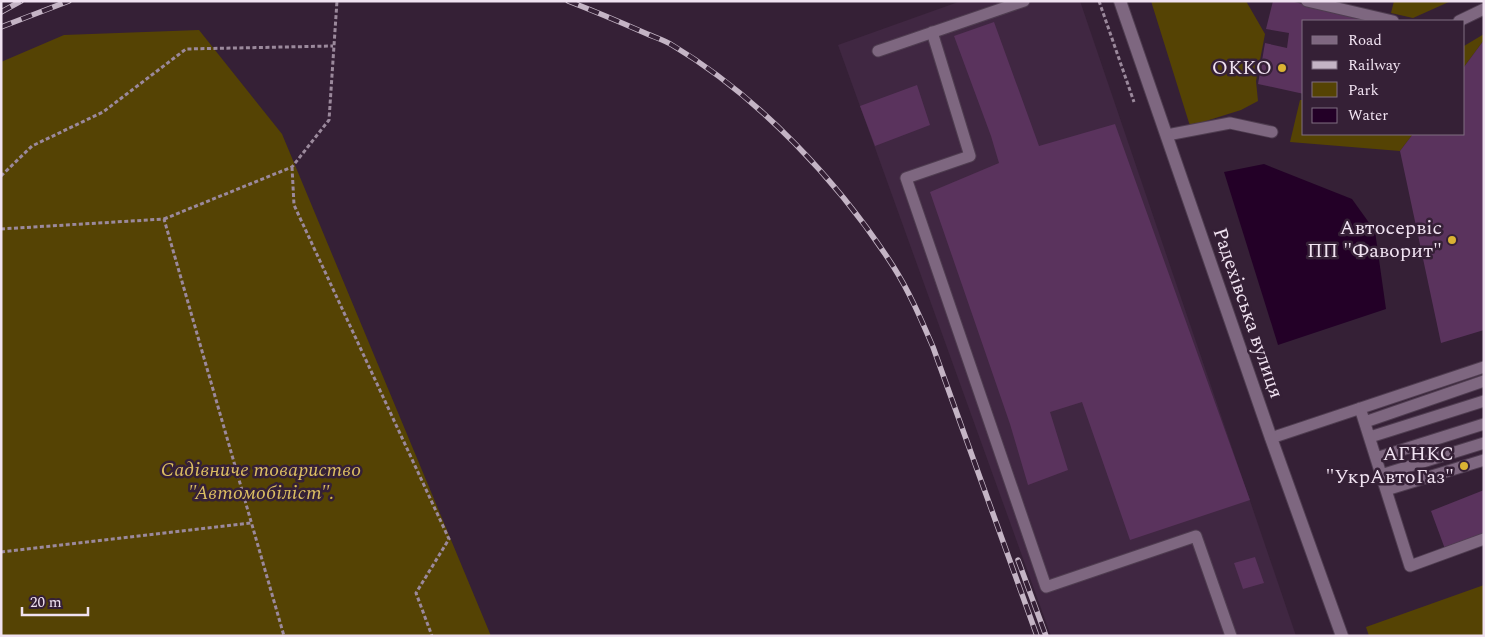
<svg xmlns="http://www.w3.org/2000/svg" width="1485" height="637" font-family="Spectral,serif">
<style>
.built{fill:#402742}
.green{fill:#554304}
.water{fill:#230027}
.building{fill:#5a335d}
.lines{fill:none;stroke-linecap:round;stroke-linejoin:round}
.lane-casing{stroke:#4f3d50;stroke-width:13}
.secondary-casing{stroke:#4f3d50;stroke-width:14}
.path{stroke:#9b899c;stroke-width:3;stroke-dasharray:4 2.5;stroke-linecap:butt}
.lane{stroke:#7e6780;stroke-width:11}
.secondary{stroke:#7e6780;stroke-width:12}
.rail-casing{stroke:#c4b4c5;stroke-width:5.5}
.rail{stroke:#352036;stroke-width:4;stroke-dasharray:11;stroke-linecap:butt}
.poi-dot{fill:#dab333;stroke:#352036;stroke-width:2}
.labels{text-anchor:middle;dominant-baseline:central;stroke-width:5;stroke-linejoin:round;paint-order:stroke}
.poi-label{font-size:20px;fill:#f0e2f1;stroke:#352036;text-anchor:end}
.street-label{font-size:20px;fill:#f0e2f1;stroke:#352036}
.park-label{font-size:20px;font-style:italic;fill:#dbbd62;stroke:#352036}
</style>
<rect width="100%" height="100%" fill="#352036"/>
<!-- built -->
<path class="built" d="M961,1H1080L1296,636H1051L838,45Z"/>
<!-- green -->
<path class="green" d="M1151,1H1246L1265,34L1256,81L1258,101L1241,110L1190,126Z
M1394,1H1451L1413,18L1391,13Z
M199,30L282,134L491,636H1V62L64,35Z
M1484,34V40L1464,67V46Z
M1300,100H1304V134H1413L1400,151L1290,142Z
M1484,585V636H1369L1366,627Z"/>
<!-- water -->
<path class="water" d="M1264,164L1352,199L1375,231L1386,309L1278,345L1224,172Z"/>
<!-- building -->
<path class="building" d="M1273,1H1290L1369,19L1368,21H1304V94L1258,84L1265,43L1287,48L1289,33L1266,29Z
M994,22L1039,146L1115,124L1250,500L1130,540L1082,402L1050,412L1068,470L1028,485L1010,424L930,192L999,163L991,136L954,36Z
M1484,40V330L1441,343L1400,151L1413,134H1464V67Z
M917,85L930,125L875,146L860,106Z
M1484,490V534L1445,549L1431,511Z
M1255,557L1264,583L1243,589L1234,563Z"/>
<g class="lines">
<!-- lane casing -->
<g class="lane-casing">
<path id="lane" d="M1307,1L1393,21
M1459,21L1484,9
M932,32L970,156L906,178L1046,587L1196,536L1231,636
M878,51L1024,1
M1167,135L1230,123L1272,132
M1360,408L1410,566L1484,539
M1365,422L1484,381
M1370,437L1484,401
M1271,438L1484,367
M1376,458L1484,424
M1381,475L1484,443
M1386,490L1484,460"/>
</g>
<!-- secondary casing -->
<g class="secondary-casing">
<path id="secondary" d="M1120,1L1271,438L1342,636"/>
</g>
<!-- path -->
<path class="path" d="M1099,1L1134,102
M292,167L294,205L449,539L416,593L432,636
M1,176L32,146L103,112L186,49L333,46
M164,219L292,167L329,120L337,1
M1,229L164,219L284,636
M1,552L251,523"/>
<!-- lane -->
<use href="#lane" class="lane"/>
<!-- secondary -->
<use href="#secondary" class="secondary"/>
<!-- rail casing -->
<g class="rail-casing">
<path id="rail" d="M568,1C594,11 620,22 645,33C654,37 664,40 672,45C758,96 839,182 893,266C909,291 921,319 933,347L1037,636
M1,12L21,1
M1,27L69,1
M1018,560L1046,636"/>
</g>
<!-- rail -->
<use href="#rail" class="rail"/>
</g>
<!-- markers -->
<g class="poi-dot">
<circle cx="1282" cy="68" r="5"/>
<circle cx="1452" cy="240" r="5"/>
<circle cx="1464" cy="466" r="5"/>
</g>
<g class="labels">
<!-- poi labels -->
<g class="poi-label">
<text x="1272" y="68">ОККО</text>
<text x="1442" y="228">Автосервіс<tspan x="1442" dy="23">ПП "Фаворит"</tspan></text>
<text x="1454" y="454">АГНКС<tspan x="1454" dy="23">"УкрАвтоГаз"</tspan></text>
</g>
<!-- street labels -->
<g class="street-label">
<text transform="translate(1248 313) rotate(71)">Радехівська вулиця</text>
</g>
<!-- park labels -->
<g class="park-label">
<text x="261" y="470">Садівниче товариство<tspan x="261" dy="23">"Автомобіліст".</tspan></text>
</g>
</g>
<!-- border -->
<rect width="1485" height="637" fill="none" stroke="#f0e2f1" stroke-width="5"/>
<!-- legend -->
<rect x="1302" y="20" width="162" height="115" fill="#352036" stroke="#806e81"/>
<rect x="1312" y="36" width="25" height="8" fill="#7e6780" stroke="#806e81"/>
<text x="1348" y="45" font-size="15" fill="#f0e2f1">Road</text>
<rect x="1312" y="61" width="25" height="8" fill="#c4b4c5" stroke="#806e81"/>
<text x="1348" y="70" font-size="15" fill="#f0e2f1">Railway</text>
<rect x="1312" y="82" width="25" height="15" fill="#554304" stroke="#806e81"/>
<text x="1348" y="95" font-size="15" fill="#f0e2f1">Park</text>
<rect x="1312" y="108" width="25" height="15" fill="#230027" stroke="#806e81"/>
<text x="1348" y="120" font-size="15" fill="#f0e2f1">Water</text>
<!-- scale -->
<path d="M22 607v8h66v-8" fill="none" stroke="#f0e2f1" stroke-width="2.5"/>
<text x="30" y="607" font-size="15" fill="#f0e2f1" stroke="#352036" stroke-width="4" paint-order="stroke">20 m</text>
</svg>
